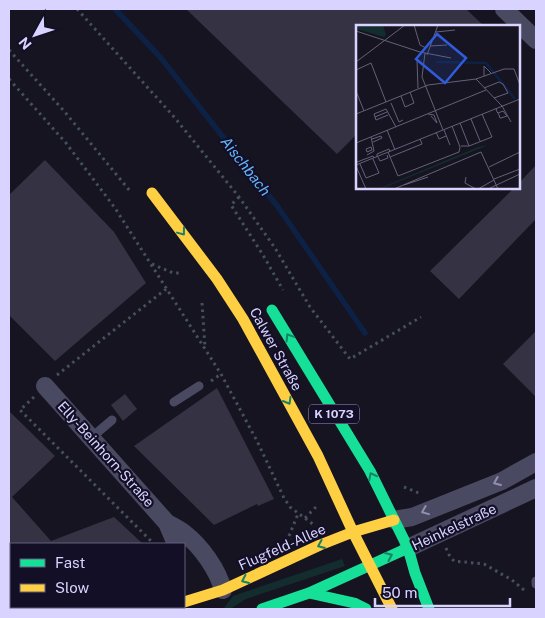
<svg xmlns="http://www.w3.org/2000/svg" width="545" height="618" font-family="'Public Sans',sans-serif">
<style>
.green{fill:#132c2d}
.lines{fill:none;stroke-linecap:round;stroke-linejoin:round}
.stream{stroke:#0d2144;stroke-width:5.5}
.building{fill:#343243}
.path{stroke:#44505f;stroke-width:3;stroke-dasharray:2.5 4;stroke-linecap:butt}
.lane{stroke:#4a4962;stroke-width:9}
.street{stroke:#4a4962;stroke-width:18}
.fast{stroke:#16e098;stroke-width:11}
.slow{stroke:#ffcf43;stroke-width:11}
.oneway{stroke:#158265}
.oneway2{stroke:#928eb0}
.labels{text-anchor:middle;dominant-baseline:central;stroke-width:4.5;stroke-linejoin:round;paint-order:stroke}
.shield{fill:#130f26;stroke:#9e99be;stroke-width:1}
.shield-label{font-size:12px;font-weight:bold;fill:#d9d4ff}
.street-label{font-size:14px;fill:#d9d4ff;stroke:#130f26}
.water-label{font-size:15px;font-style:italic;fill:#62b6ff;stroke:#130f26}
.inset-river{fill:none;stroke:#0d2144;stroke-width:2.5}
.inset-road{fill:none;stroke:#64617a;stroke-width:1}
.view{fill:#305bdc;fill-opacity:0.15;stroke:#305bdc;stroke-width:2.5}
.inset-edge{fill:none;stroke:#d9d4ff;stroke-width:2.5}
</style>
<rect width="100%" height="100%" fill="#161421"/>
<!-- green -->
<path class="green" d="M342,559L345,566L246,599L230,609H223L233,596Z"/>
<g class="lines">
<!-- stream -->
<path class="stream" d="M115,9L161,58L278,207L365,333"/>
</g>
<!-- building -->
<path class="building" d="M186,9H466L484,26H358V133L337,154Z
M45,160L114,232L146,283L55,361L9,315V195Z
M536,165V219L459,299L430,271L514,188H519V183Z
M536,331V397L503,364Z
M217,388L274,499L258,506L257,504L214,525L134,446Z
M125,394L137,409L123,421L111,405Z
M9,411L55,456L12,497L51,541L114,517L143,544H9Z"/>
<g class="lines">
<!-- path -->
<path class="path" d="M77,9L175,118L239,197L275,248L310,307L350,359L421,317
M9,50L64,111L130,191
M9,79L66,143L115,208L221,374L257,441L284,498L290,507L314,525
M239,197L231,205L263,255L283,290
M152,264L173,273H182
M202,303L205,347
M57,375L166,289
M211,381L221,374
M34,397L20,410L154,544
M404,487L421,494
M305,518L317,506
M289,536L298,514
M446,548L450,557L454,561L484,564L512,580L524,590"/>
<!-- lane -->
<path class="lane" d="M174,402L199,386
M92,437L112,420
M536,581V584"/>
<!-- street -->
<path class="street" d="M504,9L536,40
M45,386L167,523L176,544
M394,520L412,517L502,481L536,462
M167,523C173,526 179,529 184,533C201,546 218,570 223,590
M408,548L536,488"/>
<!-- fast -->
<path class="fast" d="M272,310L370,471L408,548L415,573L429,609
M309,593L354,603L366,609
M162,609L170,607
M262,609L309,593L408,548"/>
<!-- slow -->
<path class="slow" d="M152,193L217,279L243,319L318,456L353,532L392,609
M184,602L223,590L320,545L353,532L394,520"/>
</g>
<!-- one-way arrows -->
<defs><path id="oneway-chevron" d="M-2-3.5L2.5 0L-2 3.5" fill="none" stroke-width="1.6" stroke-linecap="round" stroke-linejoin="round" transform="scale(1.25)"/></defs>
<g class="oneway">
<use href="#oneway-chevron" transform="translate(182 232) rotate(53)"/>
<use href="#oneway-chevron" transform="translate(289 337) rotate(-121)"/>
<use href="#oneway-chevron" transform="translate(288 401) rotate(60)"/>
<use href="#oneway-chevron" transform="translate(372 476) rotate(-117)"/>
<use href="#oneway-chevron" transform="translate(321 545) rotate(157)"/>
<use href="#oneway-chevron" transform="translate(389 556) rotate(-24)"/>
<use href="#oneway-chevron" transform="translate(245 580) rotate(155)"/>
</g>
<g class="oneway2">
<use href="#oneway-chevron" transform="translate(497 482) rotate(157)"/>
<use href="#oneway-chevron" transform="translate(425 511) rotate(158)"/>
</g>
<g class="labels">
<!-- shield labels -->
<rect class="shield" x="309" y="404.5" width="50" height="19" rx="4"/>
<g class="shield-label">
<text x="334" y="414">K 1073</text>
</g>
<!-- street labels -->
<g class="street-label">
<text transform="translate(276 349) rotate(61)">Calwer Straße</text>
<text transform="translate(106 454) rotate(48)">Elly-Beinhorn-Straße</text>
<text transform="translate(454 527) rotate(-25)">Heinkelstraße</text>
<text transform="translate(282 547) rotate(-24)">Flugfeld-Allee</text>
</g>
<!-- water labels -->
<g class="water-label">
<text transform="translate(246 166) rotate(52)">Aischbach</text>
</g>
</g>
<!-- overview -->
<g transform="translate(356 25)">
<rect width="164" height="164" fill="#161421"/>
<path d="M0,0H27L30,10L28,12L0,4ZM132,120L32,161L22,164L122,122Z" fill="#132c2d"/>
<path class="inset-river" d="M80,37L130,38L159,74"/>
<path class="inset-road" d="M58,0L64,20L70,23M0,6L64,27L95,33M80,7L99,5M74,21L91,20M69,28L66,52L87,105M71,30L82,0M61,35L62,63M0,37L49,0M0,45L15,38L30,77M128,51V41L135,48M120,54L146,81M128,63L143,57L147,59L152,68L138,73M0,66L8,86M45,71L49,82L58,78L54,67M35,78L43,97L47,95M146,81L155,97M140,83L141,87L142,88L143,90L144,93H145L151,91L147,86L142,88M31,87L19,92L18,89L30,84L40,102M0,89L72,60L120,54L148,44H158L164,60M72,89L78,90L81,98L75,91M19,92L20,95L32,90M115,94L124,116M104,98L113,121H105M31,105L39,125M88,105L94,120M80,107L83,114L90,111M16,114L25,111L26,113L17,117M0,118L130,65M113,121L136,112L126,89M16,125L11,127L10,124L15,122L16,125M32,127L34,132L66,119L64,114M11,130L18,126L15,112M21,132V129L33,124L34,127M22,132L24,136L32,133L31,130M34,132L42,151L103,127L104,122L96,101M0,134L1,137L17,131L18,133M4,139L10,153L23,148L17,134M0,140L164,74M0,141L10,164M133,142L164,127M110,152L109,158L120,164M138,154L164,144M48,160L72,152M38,164L125,127L142,164M122,164L138,155M132,164L164,149"/>
<path class="view" d="M81,9L110,33L89,58L60,34Z"/>
<rect width="164" height="164" class="inset-edge"/>
</g>
<!-- border -->
<rect width="545" height="618" fill="none" stroke="#d9d4ff" stroke-width="20"/>
<!-- legend -->
<rect x="10" y="543" width="175" height="65" fill="#130f26" stroke="#625e7d"/>
<rect x="20" y="559" width="25" height="8" fill="#16e098" stroke="#625e7d"/>
<text x="55" y="568" font-size="15" fill="#d9d4ff">Fast</text>
<rect x="20" y="584" width="25" height="8" fill="#ffcf43" stroke="#625e7d"/>
<text x="55" y="593" font-size="15" fill="#d9d4ff">Slow</text>
<!-- north arrow -->
<g transform="translate(35 35) rotate(230)" stroke="#130f26" stroke-width="4" paint-order="stroke">
<path d="M0-4L9 19L0 12L-9 19Z" fill="#d9d4ff"/>
<text y="-8" font-size="14" font-weight="bold" text-anchor="middle" fill="#d9d4ff">N</text>
</g>
<!-- scale -->
<path d="M375 598v8h135v-8" fill="none" stroke="#d9d4ff" stroke-width="2.5"/>
<text x="382" y="598" font-size="15" fill="#d9d4ff" stroke="#130f26" stroke-width="4" paint-order="stroke">50 m</text>
</svg>
